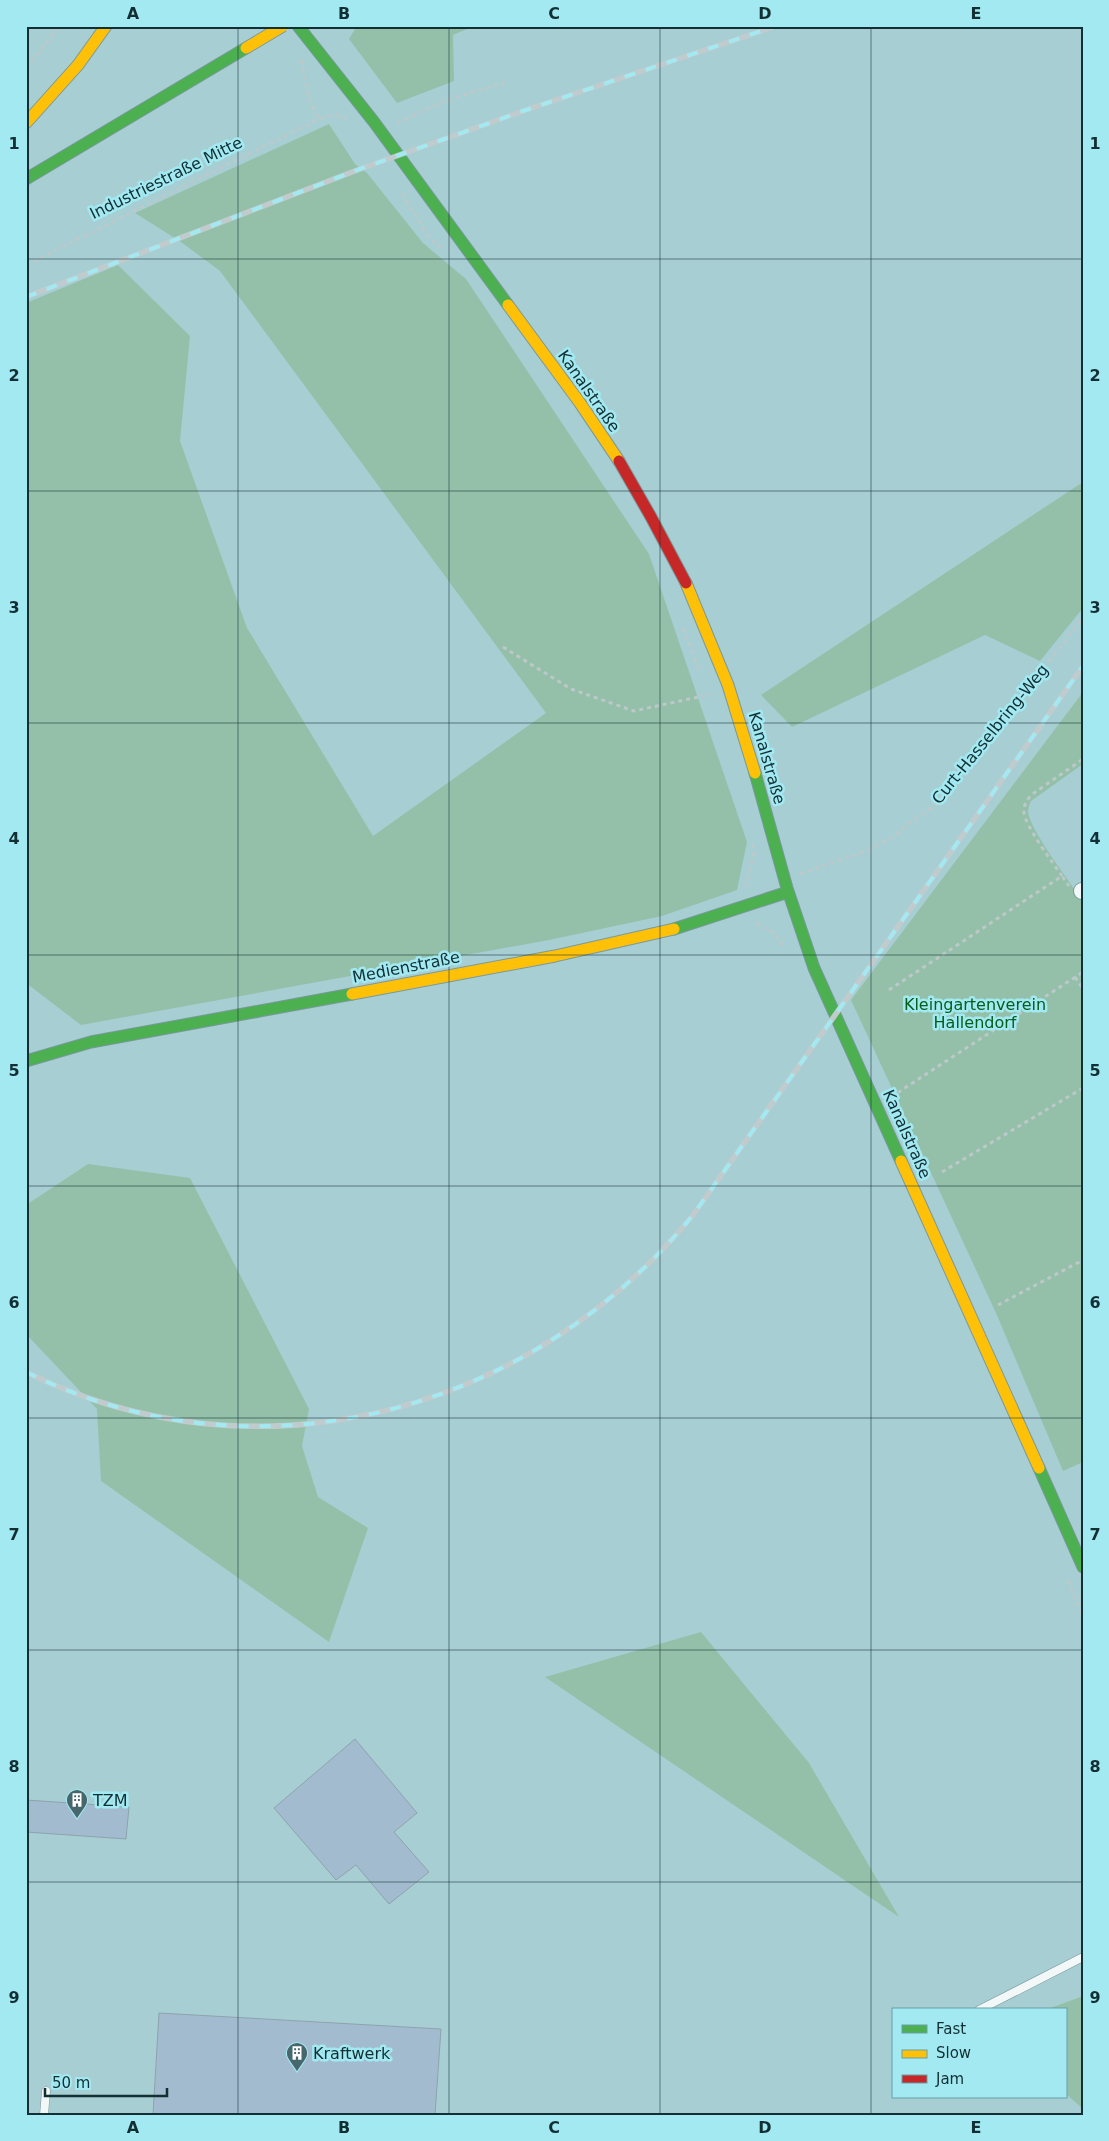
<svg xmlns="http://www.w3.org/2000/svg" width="1109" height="2141" font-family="'DejaVu Sans',sans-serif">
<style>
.green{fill:#94c0a9}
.building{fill:#a3bbce;stroke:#8da3ae}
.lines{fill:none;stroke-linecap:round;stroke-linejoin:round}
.lane-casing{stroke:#79999d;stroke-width:9}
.street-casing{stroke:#79999d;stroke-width:18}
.fast-casing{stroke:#79999d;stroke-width:13}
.slow-casing{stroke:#79999d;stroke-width:13}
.jam-casing{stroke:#79999d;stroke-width:13}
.path{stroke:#bcc8ca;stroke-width:3;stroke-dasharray:4 4;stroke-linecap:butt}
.lane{stroke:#f2f8f8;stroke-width:8}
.street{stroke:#f2f8f8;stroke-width:16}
.fast{stroke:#4caf50;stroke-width:11}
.slow{stroke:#ffc107;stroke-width:11}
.jam{stroke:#c62828;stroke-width:11}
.rail-casing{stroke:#c0cbce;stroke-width:5.5}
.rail{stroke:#a2e9f2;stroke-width:4;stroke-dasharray:11;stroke-linecap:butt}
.slow-bridge-casing{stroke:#79999d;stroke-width:13;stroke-linecap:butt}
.slow-bridge{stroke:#ffc107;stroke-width:11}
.grid{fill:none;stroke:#122f33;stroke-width:1;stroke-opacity:0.55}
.labels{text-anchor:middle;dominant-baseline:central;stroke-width:5;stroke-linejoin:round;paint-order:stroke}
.street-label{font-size:16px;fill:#122f33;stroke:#a2e9f2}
.park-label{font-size:16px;fill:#065e1a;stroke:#a2e9f2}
.poi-label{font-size:16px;fill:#122f33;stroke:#a2e9f2;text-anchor:start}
.neatline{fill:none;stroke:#122f33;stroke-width:2}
.grid-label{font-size:16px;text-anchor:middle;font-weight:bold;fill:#122f33}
</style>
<rect width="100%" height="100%" fill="#a7ced3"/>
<!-- green -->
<path class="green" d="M357,26H474L453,35L454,81L397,103L349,39Z
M329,124L355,164L367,173L423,243L466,279L649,554L747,842L737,890L662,916L549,940L81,1025L26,983V303L118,265L190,336L180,441L247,628L373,836L546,713L220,271L181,242L135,213Z
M1083,482V608L1040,661L985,635L792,727L761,695Z
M1083,692V764L1031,801C1029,806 1027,810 1029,816C1034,835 1070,882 1083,902V1462L1063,1471L996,1313L851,1000Z
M88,1164L190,1178L309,1409L302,1446L318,1497L368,1528L329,1642L101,1481L97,1409L26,1334V1205Z
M701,1632L809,1763L899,1917L545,1677Z
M1083,1996V2109L1065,2093V2010H1045Z"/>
<!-- building -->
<path class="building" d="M355,1739L417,1813L394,1832L429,1872L389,1904L356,1865L336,1880L274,1808Z
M26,1800L129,1807L126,1839L26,1832Z
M159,2013L441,2029L435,2115H153Z"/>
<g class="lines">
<!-- lane casing -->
<g class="lane-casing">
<path id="lane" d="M979,2010L1083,1957
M44,2115L46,2091"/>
</g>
<!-- street casing -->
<g class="street-casing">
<path id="street" d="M1082,891H1083"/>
</g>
<!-- fast casing -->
<g class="fast-casing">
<path id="fast" d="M298,26L374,122L508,305
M26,179L246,48
M755,773L787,888L814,968L901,1161
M674,929L788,892
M26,1061L91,1042L352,994
M1039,1468L1083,1567"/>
</g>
<!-- slow casing -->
<g class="slow-casing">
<path id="slow" d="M26,123L78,65L106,26
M508,305L580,403L619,461
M686,583L728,685L755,773
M352,994L555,956L674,929
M901,1161L1039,1468"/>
</g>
<!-- jam casing -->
<g class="jam-casing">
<path id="jam" d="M619,461L651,517L686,583"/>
</g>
<!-- path -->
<path class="path" d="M301,60L308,96L319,119
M26,68L60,26
M397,123L446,100L507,82
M402,193L429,238L443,249
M26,265L319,119L337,115L348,119
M683,628L700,671
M503,647L571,689L634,711L712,694
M800,874L866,851L889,839L937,803L1083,618
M1062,876C1053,863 1026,827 1024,813C1023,806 1027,800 1031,795L1083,759
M746,887L754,852L752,842
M757,922L758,925L773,932L785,949
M1075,977L1083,989
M889,990L1062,876L1069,886
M891,1097L1083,972
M942,1172L1083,1088
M998,1305L1083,1260
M1068,1580L1083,1618"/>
<!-- lane -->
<use href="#lane" class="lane"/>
<!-- street -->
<use href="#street" class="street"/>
<!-- fast -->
<use href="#fast" class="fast"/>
<!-- slow -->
<use href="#slow" class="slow"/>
<!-- jam -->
<use href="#jam" class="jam"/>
<!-- rail casing -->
<g class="rail-casing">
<path id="rail" d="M26,297L360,169L526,110L776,26
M26,1372C258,1487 532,1412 693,1215L1083,666"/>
</g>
<!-- rail -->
<use href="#rail" class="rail"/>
<!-- slow-bridge casing -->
<g class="slow-bridge-casing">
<path id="slow-bridge" d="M246,48L283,26"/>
</g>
<!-- slow-bridge -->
<use href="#slow-bridge" class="slow-bridge"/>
</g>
<!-- grid -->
<path class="grid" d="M238,26V2115M449,26V2115M660,26V2115M871,26V2115M26,259H1083M26,491H1083M26,723H1083M26,955H1083M26,1186H1083M26,1418H1083M26,1650H1083M26,1882H1083"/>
<!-- icons -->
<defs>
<g id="building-pin" transform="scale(1.125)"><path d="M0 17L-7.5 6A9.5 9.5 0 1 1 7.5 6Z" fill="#46676b" stroke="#a2e9f2"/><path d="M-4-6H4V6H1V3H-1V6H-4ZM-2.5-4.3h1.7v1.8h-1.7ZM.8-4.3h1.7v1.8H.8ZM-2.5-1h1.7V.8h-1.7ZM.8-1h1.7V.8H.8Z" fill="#fff"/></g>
</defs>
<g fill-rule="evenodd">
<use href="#building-pin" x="77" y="1800"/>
<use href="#building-pin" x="297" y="2053"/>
</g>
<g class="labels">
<!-- street labels -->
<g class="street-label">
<text transform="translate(166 178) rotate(-26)">Industriestraße Mitte</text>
<text transform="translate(589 391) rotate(55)">Kanalstraße</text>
<text transform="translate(990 734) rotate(-51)">Curt-Hasselbring-Weg</text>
<text transform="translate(767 758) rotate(74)">Kanalstraße</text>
<text transform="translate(406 967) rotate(-11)">Medienstraße</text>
<text transform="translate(907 1134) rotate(66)">Kanalstraße</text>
</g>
<!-- park labels -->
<g class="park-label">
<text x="975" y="1004">Kleingartenverein<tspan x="975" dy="18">Hallendorf</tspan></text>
</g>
<!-- poi labels -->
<g class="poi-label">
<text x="93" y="1800">TZM</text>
<text x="313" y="2053">Kraftwerk</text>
</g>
</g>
<!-- border -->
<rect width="1109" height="2141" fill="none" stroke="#a2e9f2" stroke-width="55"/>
<!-- legend -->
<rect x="892" y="2008" width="175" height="90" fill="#a2e9f2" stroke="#689fa6"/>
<rect x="902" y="2025" width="25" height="8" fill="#4caf50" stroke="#689fa6"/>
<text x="936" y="2034" font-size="15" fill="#122f33">Fast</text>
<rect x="902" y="2050" width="25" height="8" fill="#ffc107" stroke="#689fa6"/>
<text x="936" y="2058" font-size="15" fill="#122f33">Slow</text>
<rect x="902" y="2075" width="25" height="8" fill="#c62828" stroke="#689fa6"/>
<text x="936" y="2084" font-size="15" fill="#122f33">Jam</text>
<!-- scale -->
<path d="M45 2088v8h122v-8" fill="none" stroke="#122f33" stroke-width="2.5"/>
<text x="52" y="2088" font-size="15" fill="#122f33" stroke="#a2e9f2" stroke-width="4" paint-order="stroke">50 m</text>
<rect x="28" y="28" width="1054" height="2086" class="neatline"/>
<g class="grid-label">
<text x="133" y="19">A</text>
<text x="344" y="19">B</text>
<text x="554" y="19">C</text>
<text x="765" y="19">D</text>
<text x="976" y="19">E</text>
<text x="14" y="149">1</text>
<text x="1095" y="149">1</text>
<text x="14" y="381">2</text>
<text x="1095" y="381">2</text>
<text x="14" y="613">3</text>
<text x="1095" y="613">3</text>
<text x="14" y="844">4</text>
<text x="1095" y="844">4</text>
<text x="14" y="1076">5</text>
<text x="1095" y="1076">5</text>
<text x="14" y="1308">6</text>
<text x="1095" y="1308">6</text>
<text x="14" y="1540">7</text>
<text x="1095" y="1540">7</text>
<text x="14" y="1772">8</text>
<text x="1095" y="1772">8</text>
<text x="14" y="2003">9</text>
<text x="1095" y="2003">9</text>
<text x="133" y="2133">A</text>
<text x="344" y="2133">B</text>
<text x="554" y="2133">C</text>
<text x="765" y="2133">D</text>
<text x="976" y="2133">E</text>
</g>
</svg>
